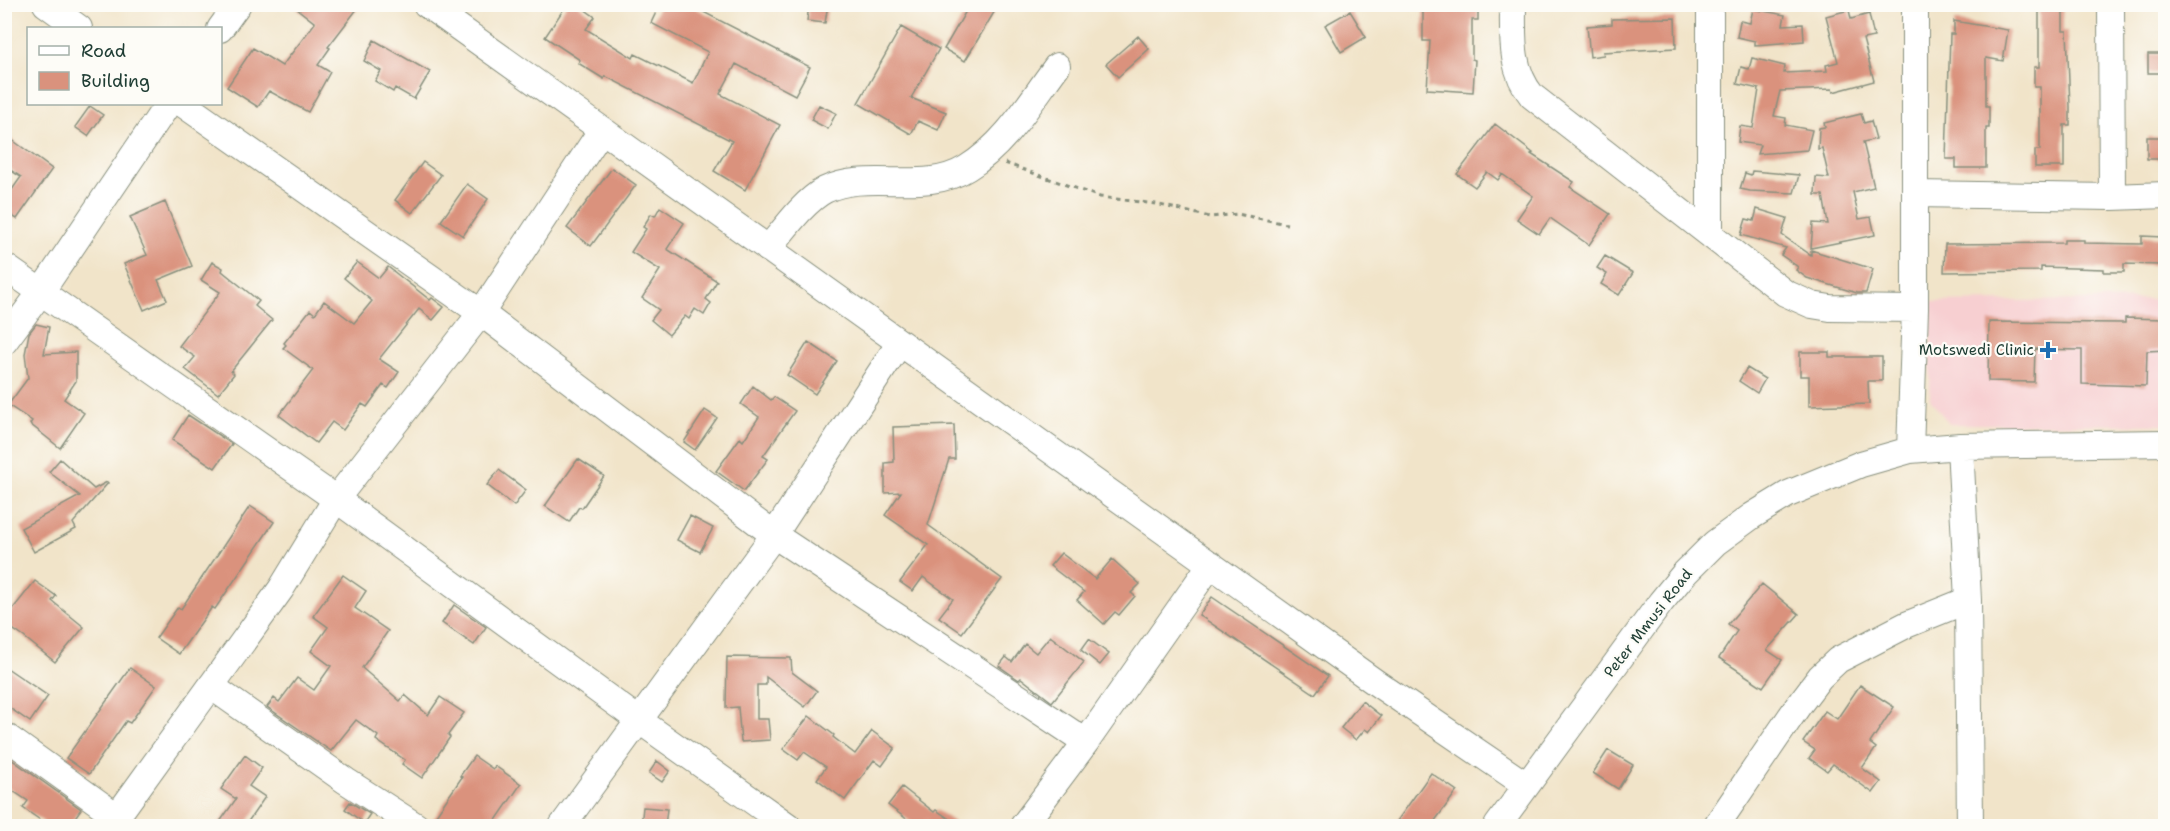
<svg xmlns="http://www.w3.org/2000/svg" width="2170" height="831" font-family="'Shantell Sans',sans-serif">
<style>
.built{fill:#f7cfd1}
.building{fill:#da927d}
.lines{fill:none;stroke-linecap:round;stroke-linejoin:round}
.minor-casing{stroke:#88907e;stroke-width:28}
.path{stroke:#88907e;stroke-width:3;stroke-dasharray:4.5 4.5;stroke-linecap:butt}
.minor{stroke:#fff;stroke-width:26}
.poi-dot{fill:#1f6fb2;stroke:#fdfcf7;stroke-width:2}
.labels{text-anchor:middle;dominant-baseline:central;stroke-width:4.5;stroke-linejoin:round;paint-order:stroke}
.poi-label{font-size:15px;fill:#1f3d34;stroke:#fdfcf7;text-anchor:end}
.street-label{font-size:15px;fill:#1f3d34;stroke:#fdfcf7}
</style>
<rect width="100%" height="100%" fill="#fdfcf7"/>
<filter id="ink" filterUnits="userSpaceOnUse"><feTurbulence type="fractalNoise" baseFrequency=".0167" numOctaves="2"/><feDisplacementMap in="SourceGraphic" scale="12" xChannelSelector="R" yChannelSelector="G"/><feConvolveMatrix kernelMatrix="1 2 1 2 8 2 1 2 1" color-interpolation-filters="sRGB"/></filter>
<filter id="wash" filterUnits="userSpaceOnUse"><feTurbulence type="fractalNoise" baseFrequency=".008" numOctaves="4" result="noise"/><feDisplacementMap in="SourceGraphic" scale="24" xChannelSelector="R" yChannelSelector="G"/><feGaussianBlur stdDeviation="1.35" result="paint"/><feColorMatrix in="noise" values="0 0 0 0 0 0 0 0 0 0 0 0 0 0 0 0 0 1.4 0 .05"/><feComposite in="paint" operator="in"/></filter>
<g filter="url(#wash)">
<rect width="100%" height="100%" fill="#f1e4c9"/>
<!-- built -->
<path class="built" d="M2165,299V425L1949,424L1930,399L1931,302Z"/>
<g id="blocks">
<!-- building -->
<path class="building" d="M291,4H361L328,47L330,48L318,65L330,72L308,112L269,91L258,107L227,87L253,48L282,66L315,23Z
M567,4H577L595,17L586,29L633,58L635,54L693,83L708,52L651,23L660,4H688L810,67L795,95L736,64L720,94L780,125L745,190L714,171L732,141L605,76L604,79L578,63L580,60L545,37Z
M809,4H828L825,23L807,21Z
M970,4H999L965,61L944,49Z
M2039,4H2063V31H2067L2070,107V125H2064V167H2035V150H2040V87H2034V67H2039Z
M1423,6H1478V20H1472V59L1475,60L1473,92L1427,89L1430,41H1423Z
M1753,9L1785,15L1783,25L1803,24L1804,41L1755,45V41L1737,37L1740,21L1750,23Z
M1849,10L1851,19L1869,14L1874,37L1863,39L1874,81L1833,92L1832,89L1780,91L1774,116L1786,118L1785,125L1812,130L1807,150L1757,154L1760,145L1738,142L1740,126L1753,128L1759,89L1737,84L1741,67L1749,69L1752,58L1785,66L1784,73L1827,71L1826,65L1838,62L1826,16Z
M1350,11L1366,37L1341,52L1325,25Z
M1675,18L1676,48L1603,52L1604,55L1590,57L1587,26L1612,24V19Z
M1954,21L2008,30L2003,61L1986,58V106H1989V128H1986V168H1956V159H1946L1950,34H1954Z
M901,27L939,49L911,98L946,112L938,130L918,121L911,134L858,103Z
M1138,36L1149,49L1118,77L1106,64Z
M374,40L430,72L414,99L395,88L393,92L375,81L381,71L364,61Z
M2148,54H2166V73H2148Z
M819,105L836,113L828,129L811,120Z
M90,106L103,115L88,136L75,127Z
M1861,114L1864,123L1871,121L1876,139L1863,142L1874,187L1853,192L1859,219L1871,217L1875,235L1811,248L1813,223L1828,224L1823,195H1815L1816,177L1829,178L1822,148L1818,149L1819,128L1825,127L1824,123Z
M1495,124L1533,153L1531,154L1574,182L1570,187L1610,214L1589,245L1550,218L1539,234L1517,219L1533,196L1502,174L1498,180L1487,172L1475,187L1457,174Z
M4,134L52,169L17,219L4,211V201L21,177L4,166Z
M2147,137H2166V159H2147Z
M423,162L441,175L412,213L395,200Z
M612,168L636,185L591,246L567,228Z
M1752,171L1799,175L1794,193L1750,191L1740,189L1745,173L1751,175Z
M467,184L488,199L463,236L441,221Z
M165,202L192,266L158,280L167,300L144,310L124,264L147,255L130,217Z
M660,207L684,223L667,249L717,281L706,299L711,303L704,315L695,309L689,319L685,316L669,335L651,320L659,310L642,298L660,270L631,252L646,229L643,227L651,214L655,216Z
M1757,209L1787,218L1782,235L1811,255V250L1873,269L1866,293H1857L1807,278L1796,270L1798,267L1781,255L1786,248L1741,235L1746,219L1754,221Z
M2142,236L2163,237L2162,265L2124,264V272H2104V269L2041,267V271L1944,272L1945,244L2064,243V240H2084V243L2142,244Z
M1605,256L1633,273L1619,295L1601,284L1607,274L1597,268Z
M212,262L223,268L222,271L259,301L255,306L272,320L231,371L234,374L218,394L185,369L195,357L179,346L220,292L201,280Z
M357,262L379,278L388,267L430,300L432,298L444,307L433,320L419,309L379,359L399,372L388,388L383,385L367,407L362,404L343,430L332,422L316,443L279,415L313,370L283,348L286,345L284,343L310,310L315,314L324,301L354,323L372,301L344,278Z
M2125,318L2166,319V350L2147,351L2146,386L2082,384V350L2035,349L2034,382L1988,381L1989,322L2125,323Z
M36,324L49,327L44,354L76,352V381L64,399L84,413L60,448L30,424L32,421L8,405L28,378L25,354L29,333Z
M808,342L837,361L815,394L787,375Z
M1800,352H1829V357H1882V381H1868L1869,404L1809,406V376H1800Z
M1747,368L1765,379L1757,393L1739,381Z
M753,386L771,400L774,397L795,411L763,456L768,459L744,491L716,471L740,438L743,441L759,417L741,404Z
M705,410L717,418L695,450L684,442Z
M188,415L232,444L215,468L172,440Z
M954,425L955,459H949L928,525L1002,579L962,633L939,617L953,599L923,577L913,591L900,582L928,545L885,515L901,492L885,493V463L894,462L893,427Z
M60,459L94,489L107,482L108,483L73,523L76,529L34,552L21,528L80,496L49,472Z
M578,459L604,476L582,508L579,507L569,522L545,506Z
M499,470L526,490L514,506L487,485Z
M250,506L274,522L215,609L212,607L179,654L156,638L178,607L181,609Z
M690,516L713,528L700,552L677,540Z
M1061,553L1095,579L1112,559L1140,584L1131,593L1135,596L1119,615L1115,612L1104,624L1077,600L1084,592L1050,566Z
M343,575L366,591L355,608L388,631L362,668L400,701L405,695L428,715L440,697L464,713L448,735L450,737L422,778L402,764L405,760L376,740L378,736L356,720L331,751L267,707L274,698L279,702L297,678L314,690L331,666L311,651L328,627L313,616Z
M35,581L56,596L52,601L84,627L55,662L24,637L4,623V620Z
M1762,584L1799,614L1767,650L1782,660L1763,687L1719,658L1737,631L1728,624Z
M1212,597L1328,676L1315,694L1199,615Z
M454,605L486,627L474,645L442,623Z
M1050,636L1084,662L1052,702L1021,678L1019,680L999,666L1006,657L1012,662L1025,644L1036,653Z
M1089,639L1109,654L1100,665L1081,650Z
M727,657L791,658L792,672L817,691L805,707L766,677V685H757V719H768L770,740L741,742L738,707L726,708Z
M4,666L48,696L30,722L4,704Z
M130,668L156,686L130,723L126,721L89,774L66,758Z
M1860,685L1894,707L1870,743L1876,748L1862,768L1881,782L1873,793L1833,764L1827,771L1809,758L1815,750L1803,742L1825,711L1837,719Z
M1362,701L1381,716L1369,732L1365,729L1356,740L1341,728Z
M809,716L834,735L833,737L855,754L872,731L895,748L882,766L874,760L845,800L817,779L826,767L804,752L798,760L783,749Z
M1608,750L1633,765L1618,789L1593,773Z
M4,754L81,809L69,826H49L23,808L28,801L4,785Z
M245,755L262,768L249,786L265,797L245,826H217L236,799L221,789Z
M474,756L493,769L495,766L521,784L492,826H439L432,821L462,777L460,776Z
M657,761L670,771L662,782L649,773Z
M1431,773L1457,791L1431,826H1405L1397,821Z
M902,787L934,812L936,810L960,826H916L888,805Z
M350,802L370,814L364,823L345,809Z
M643,807L667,809L665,826H641Z"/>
</g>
</g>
<g filter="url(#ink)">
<use href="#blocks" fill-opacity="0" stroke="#88907e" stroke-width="1.5"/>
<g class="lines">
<!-- minor casing -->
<g class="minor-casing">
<path id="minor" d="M46,4L79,28
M426,4L1375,682L1526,785
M1513,4C1513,37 1510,69 1532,96L1785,293L1812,305L1830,308L1915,309
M1710,4V233
M2111,4L2112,197
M220,29L238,4
M183,104L481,313L774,535L1086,742
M1915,194L2112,197L2166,195
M768,249C783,231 804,201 825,190C869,169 924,195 967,168C1006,144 1030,102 1057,66
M4,266L336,499L640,721L788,826
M4,342L41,292L168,104
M1960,446L1968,600L1970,826
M1910,450L1915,309V4
M211,686L346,781L416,826
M4,735L118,817
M110,826L281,589L336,499L481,313L601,131
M562,826L774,535L899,344
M1023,826L1086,742L1211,564
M1497,826L1661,602L1684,574L1715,543L1752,516L1788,494L1861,464L1910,450L1960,446L2166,443
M1716,826L1798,706L1820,677L1838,660L1906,625L1968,600"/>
</g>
<!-- path -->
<path class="path" d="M1005,163L1100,197L1156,204L1210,217L1237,214L1287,224"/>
<!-- minor -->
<use href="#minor" class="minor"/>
</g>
</g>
<!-- markers -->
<path class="poi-dot" d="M2045 341h6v6h6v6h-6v6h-6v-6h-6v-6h6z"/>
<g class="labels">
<!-- poi labels -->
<g class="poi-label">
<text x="2034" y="350">Motswedi Clinic</text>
</g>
<!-- street labels -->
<g class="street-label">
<text transform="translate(1648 623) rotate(-52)">Peter Mmusi Road</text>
</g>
</g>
<!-- margin -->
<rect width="2170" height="831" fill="none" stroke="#fdfcf7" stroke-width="24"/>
<!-- legend -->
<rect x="27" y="27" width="195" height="78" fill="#fdfcf7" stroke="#a4b0a9" stroke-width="1.5"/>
<rect x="39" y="46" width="30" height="9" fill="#ffffff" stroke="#a4b0a9" stroke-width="1.5"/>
<text x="81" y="57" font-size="18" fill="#1f3d34">Road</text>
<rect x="39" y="72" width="30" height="18" fill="#da927d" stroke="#a4b0a9" stroke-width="1.5"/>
<text x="81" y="87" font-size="18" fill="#1f3d34">Building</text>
</svg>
